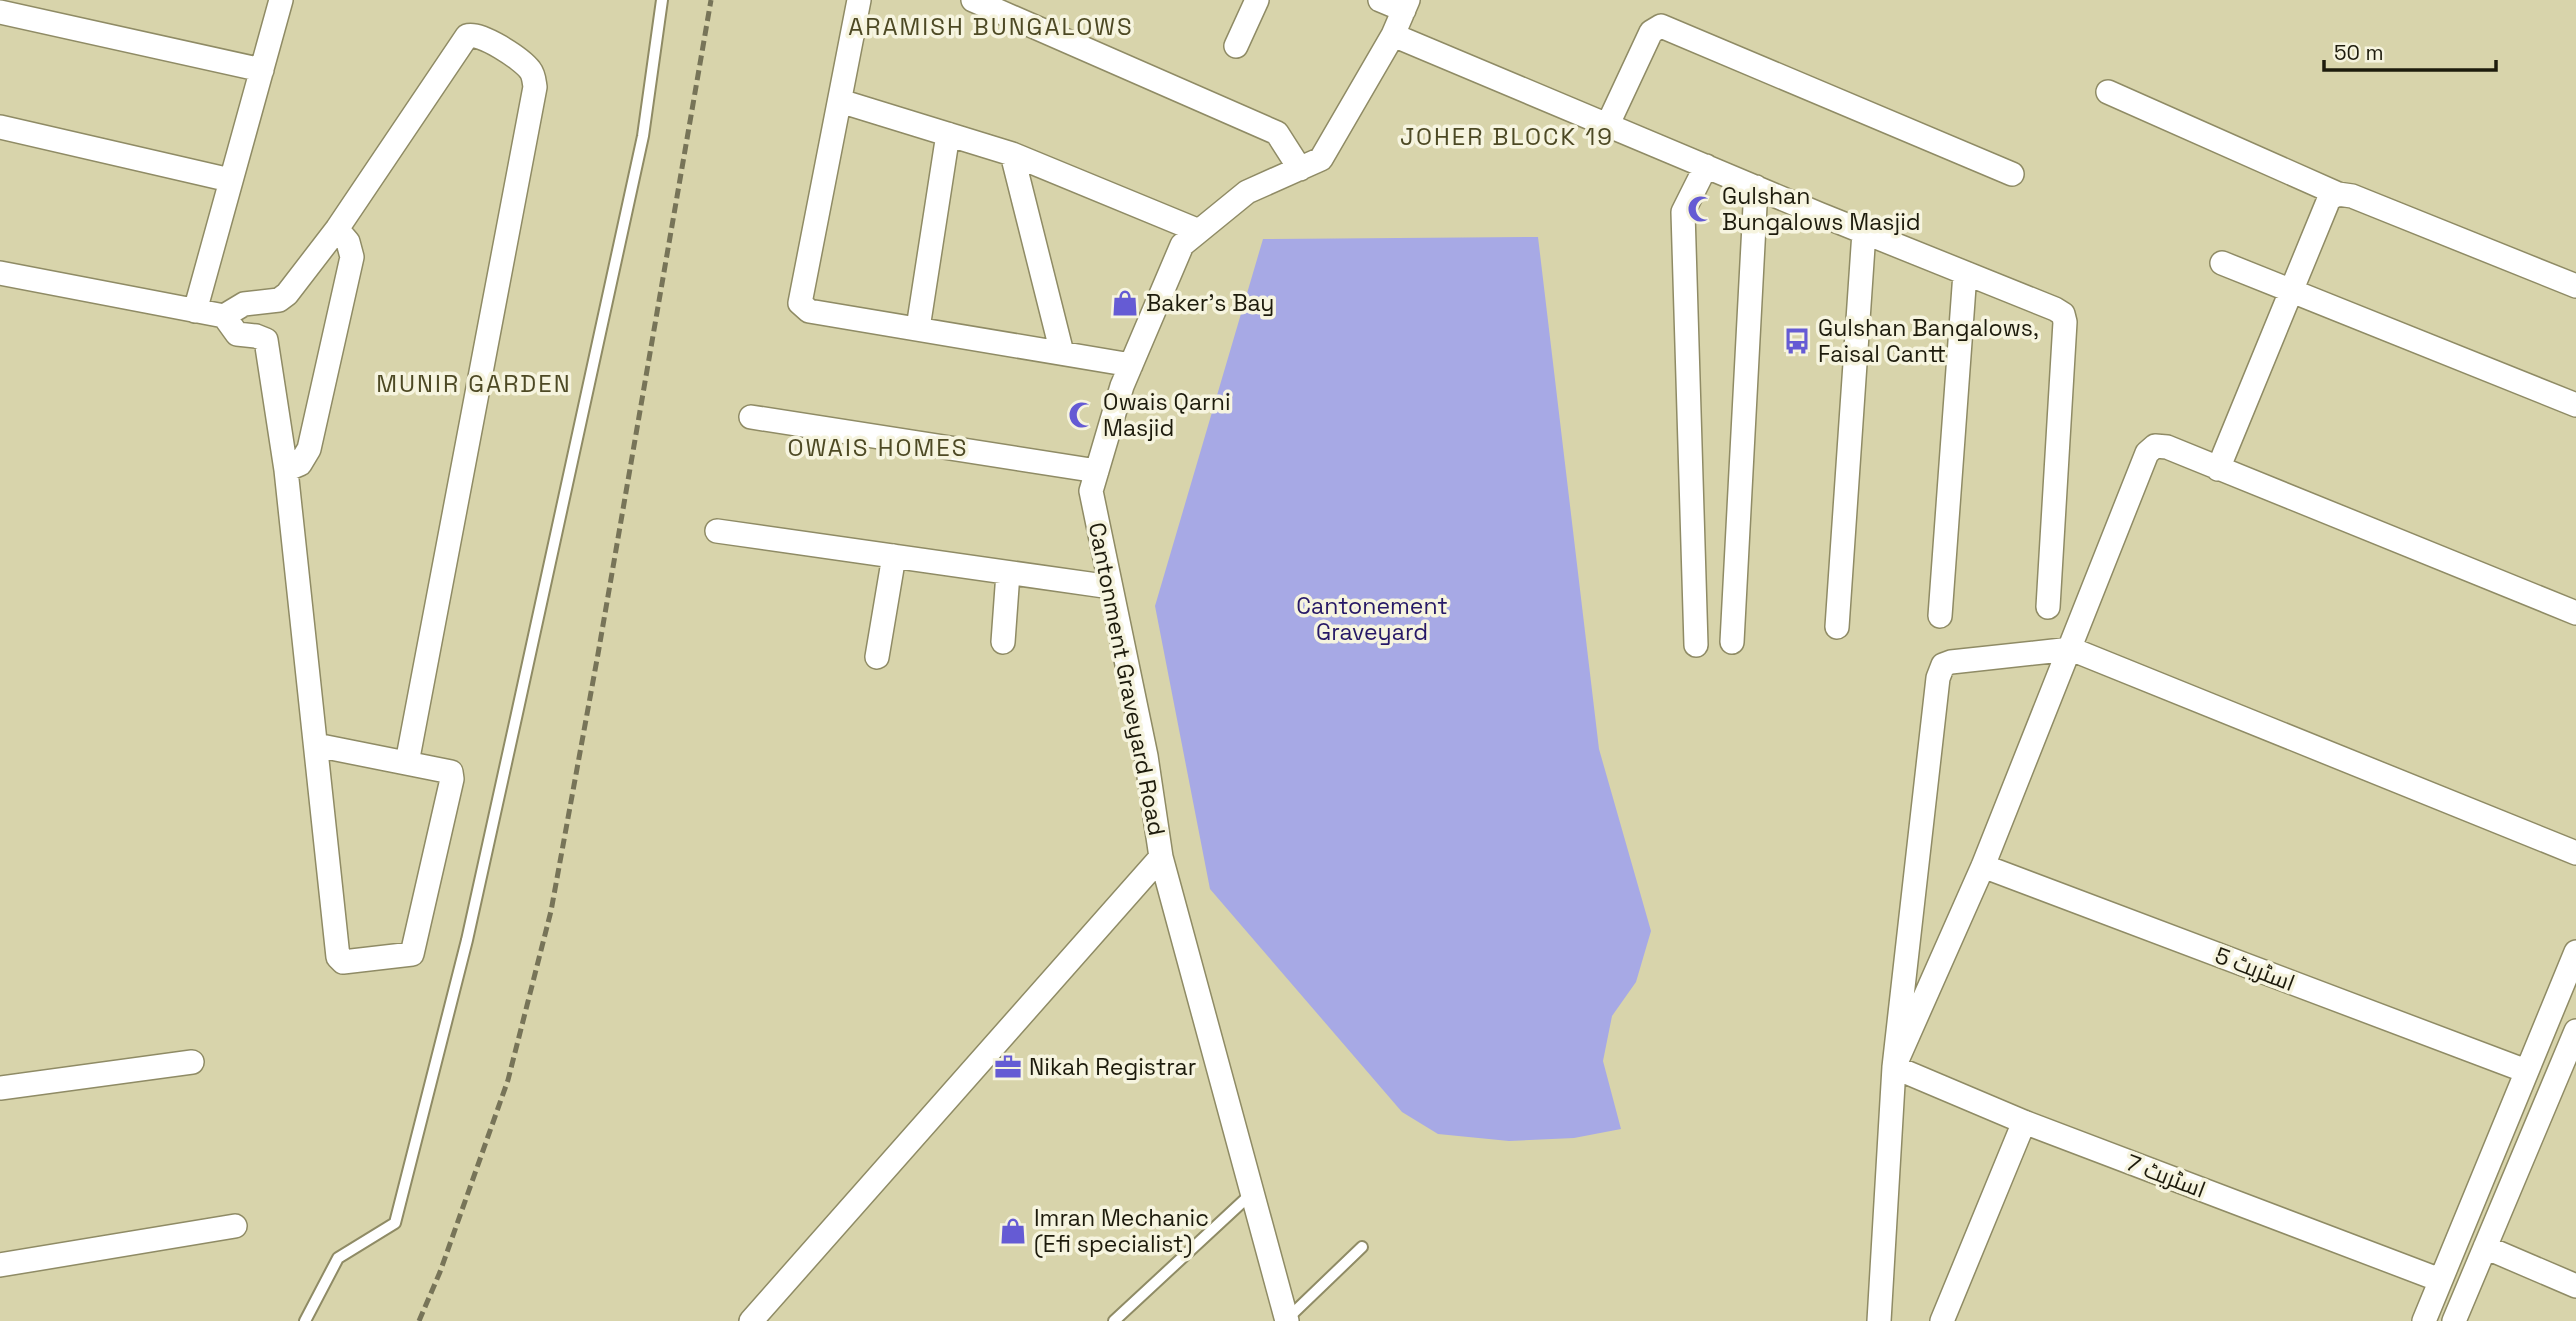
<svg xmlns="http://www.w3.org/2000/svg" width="2576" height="1321" font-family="'Space Grotesk',Cairo,sans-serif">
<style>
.green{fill:#a7a9e5}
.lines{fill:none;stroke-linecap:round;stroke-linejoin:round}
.lane-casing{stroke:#8f8b65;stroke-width:14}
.street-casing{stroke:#8f8b65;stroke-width:26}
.lane{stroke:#fff;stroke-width:10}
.street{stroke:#fff;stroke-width:23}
.rail{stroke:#777458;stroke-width:5;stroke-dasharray:10 5;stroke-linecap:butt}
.labels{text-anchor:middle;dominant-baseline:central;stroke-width:7;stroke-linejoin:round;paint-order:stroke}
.poi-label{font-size:23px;fill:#1d1b0c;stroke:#f6f4df;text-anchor:start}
.park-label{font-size:23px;fill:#261866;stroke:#f6f4df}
.street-label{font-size:23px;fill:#1d1b0c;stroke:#f6f4df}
.neighbourhood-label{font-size:24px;letter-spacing:2px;fill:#4d4924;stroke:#f6f4df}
</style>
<rect width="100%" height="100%" fill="#d8d4ab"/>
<!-- green -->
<path class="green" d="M1538,237L1599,749L1651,931L1636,982L1612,1016L1603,1061L1621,1129L1574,1138L1509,1141L1438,1134L1402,1112L1210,889L1155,606L1263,239Z"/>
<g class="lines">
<!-- lane casing -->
<g class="lane-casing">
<path id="lane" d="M1287,1319L1362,1247
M305,1321L338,1258L395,1223L467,940L516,718L643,136L662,0
M1114,1321L1252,1193"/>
</g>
<!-- street casing -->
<g class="street-casing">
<path id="street" d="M859,0L800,303L809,311L1131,365
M973,0L1277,133L1300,169
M1380,0L1404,10
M0,12L262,70
M1393,35L1819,214L2055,309L2063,314L2065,322L2048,607
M1236,46L1257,0
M2108,92L2338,194L2352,196L2576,286
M840,101L1012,154L1199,231
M1608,124L1651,32L1661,26L2012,174
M0,127L230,180
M1012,154L1062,353
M2222,263L2576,405
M0,273L224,316L237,334L256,336L266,340L286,470L338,957L343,962L412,954L452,779L451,772L316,745
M195,311L281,0
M224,316L244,304L279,300L287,294L337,229L467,36C480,31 522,59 530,70C534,75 534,81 535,87L407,763
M918,328L948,134
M751,417L1097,471
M2218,469L2329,199L2338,194
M286,470L300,464L309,449L352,257L348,242L337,229
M717,531L1111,587
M1940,616L1965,273
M1837,627L1864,232
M1003,642L1008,573
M1732,642L1756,187
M1696,645L1683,212L1706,166
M877,657L894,556
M1161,857L1287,1321
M1983,866L2526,1071
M0,1088L192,1062
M2485,1247L2576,1286
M0,1265L235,1226
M2440,1280L2024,1122L1894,1067L1983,866L2147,453L2155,446L2167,447L2576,613
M751,1321L1161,857L1146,756L1091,491L1122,386L1182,245L1247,192L1321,159L1393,35L1408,0
M1879,1321L1894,1067L1938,678L1943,665L1951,662L2071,649L2576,853
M1942,1321L2024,1122
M2424,1321L2576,952
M2454,1321L2576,1031"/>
</g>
<!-- lane -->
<use href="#lane" class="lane"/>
<!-- street -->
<use href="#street" class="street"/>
<!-- rail -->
<path class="rail" d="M419,1321L440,1272L508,1080L551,911L598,654L711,0"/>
</g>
<!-- icons -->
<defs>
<g id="mosque-bare" transform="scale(2.1)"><path d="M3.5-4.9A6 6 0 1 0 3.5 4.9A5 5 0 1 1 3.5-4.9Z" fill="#655bd4" stroke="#f6f4df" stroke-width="2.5" paint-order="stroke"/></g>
<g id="shop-bare" transform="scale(2.1)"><path d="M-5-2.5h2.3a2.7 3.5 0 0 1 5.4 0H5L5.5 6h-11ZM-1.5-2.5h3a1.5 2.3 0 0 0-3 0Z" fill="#655bd4" stroke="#f6f4df" stroke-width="2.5" paint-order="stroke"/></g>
<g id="bus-bare" transform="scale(2.1)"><path d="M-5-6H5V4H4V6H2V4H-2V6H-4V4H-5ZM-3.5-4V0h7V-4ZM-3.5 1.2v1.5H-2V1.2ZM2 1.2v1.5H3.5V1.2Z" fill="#655bd4" stroke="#f6f4df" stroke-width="2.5" paint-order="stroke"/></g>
<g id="office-bare" transform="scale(2.1)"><path d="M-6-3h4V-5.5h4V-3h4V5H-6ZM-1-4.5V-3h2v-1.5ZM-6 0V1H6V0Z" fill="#655bd4" stroke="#f6f4df" stroke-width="2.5" paint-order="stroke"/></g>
</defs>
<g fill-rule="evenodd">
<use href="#mosque-bare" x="1701" y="209"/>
<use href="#shop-bare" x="1125" y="303"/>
<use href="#bus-bare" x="1797" y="341"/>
<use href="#mosque-bare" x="1082" y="415"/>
<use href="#office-bare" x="1008" y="1067"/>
<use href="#shop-bare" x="1013" y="1231"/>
</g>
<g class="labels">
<!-- poi labels -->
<g class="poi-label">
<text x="1722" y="196">Gulshan<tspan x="1722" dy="26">Bungalows Masjid</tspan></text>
<text x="1146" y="303">Baker's Bay</text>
<text x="1818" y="328">Gulshan Bangalows,<tspan x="1818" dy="26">Faisal Cantt</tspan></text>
<text x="1103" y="402">Owais Qarni<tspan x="1103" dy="26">Masjid</tspan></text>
<text x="1029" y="1067">Nikah Registrar</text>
<text x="1034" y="1218">Imran Mechanic<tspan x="1034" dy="26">(Efi specialist)</tspan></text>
</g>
<!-- park labels -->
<g class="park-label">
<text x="1372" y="606">Cantonement<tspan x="1372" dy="26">Graveyard</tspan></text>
</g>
<!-- street labels -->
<g class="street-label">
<text transform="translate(1127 679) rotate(79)">Cantonment Graveyard Road</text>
<text transform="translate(2255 969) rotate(21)">اسٹریٹ 5</text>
<text transform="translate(2166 1176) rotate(21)">اسٹریٹ 7</text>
</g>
<!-- neighbourhood labels -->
<g class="neighbourhood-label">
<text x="991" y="26">ARAMISH BUNGALOWS</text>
<text x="1507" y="136">JOHER BLOCK 19</text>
<text x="474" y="383">MUNIR GARDEN</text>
<text x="878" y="447">OWAIS HOMES</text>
</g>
</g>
<!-- scale -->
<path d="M2324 60v10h172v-10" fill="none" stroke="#1d1b0c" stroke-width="3.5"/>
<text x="2334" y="60" font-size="21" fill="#1d1b0c" stroke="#f6f4df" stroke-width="5" paint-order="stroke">50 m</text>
</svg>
